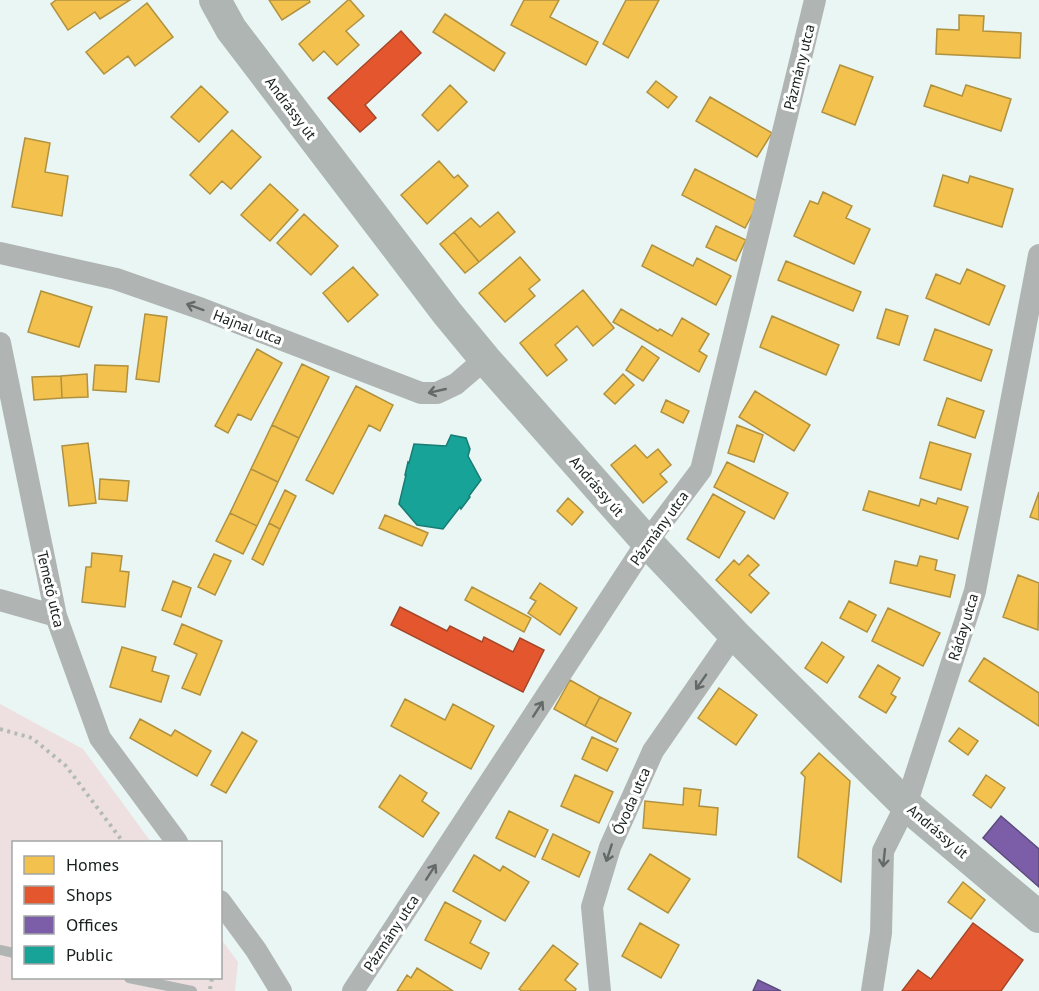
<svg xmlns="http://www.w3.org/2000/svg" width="1039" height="991" font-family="'PT Sans',sans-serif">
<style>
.green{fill:#eee0e1}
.homes{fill:#f2c14e;stroke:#b0913f;stroke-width:1.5}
.shops{fill:#e4572e;stroke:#a64629;stroke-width:1.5}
.offices{fill:#7b5ea7;stroke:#5d4b7e;stroke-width:1.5}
.public{fill:#17a398;stroke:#177c73;stroke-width:1.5}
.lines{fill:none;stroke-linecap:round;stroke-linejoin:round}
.path{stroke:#b2bab8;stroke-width:4;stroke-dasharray:3 4.5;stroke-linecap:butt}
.service{stroke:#b0b5b4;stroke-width:10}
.minor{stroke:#b0b5b4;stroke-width:22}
.secondary{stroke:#aeb5b2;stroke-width:32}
.oneway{stroke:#646a68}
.labels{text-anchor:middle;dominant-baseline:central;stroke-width:6;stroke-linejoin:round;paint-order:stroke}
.street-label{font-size:15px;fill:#17201d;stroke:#fff}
</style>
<rect width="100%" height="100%" fill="#e9f6f3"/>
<!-- green -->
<path class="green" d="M0,704L83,749L151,842H14V978H220L221,939L238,962L235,991H0Z"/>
<!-- homes -->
<path class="homes" d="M56,0H130L100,19L95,12L68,30L51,4Z
M269,0H309L310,2L282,20Z
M348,0H350L364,16L346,31L359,45L337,65L324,51L313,61L299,44Z
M524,0H559L550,17L598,42L586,65L511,25Z
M626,0H659L628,58L603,44Z
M147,3L173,37L135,66L128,56L104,74L86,52Z
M445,14L505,53L494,71L433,32Z
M959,15L984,16L983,31L1021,33L1020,58L936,54L937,29L959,30Z
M840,65L873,77L855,125L822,112Z
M656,81L677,97L668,108L647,92Z
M450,85L467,102L438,131L422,115Z
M931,85L962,96L966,85L1011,99L1001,131L924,106Z
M201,86L228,112L199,142L171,117Z
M710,97L772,133L757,157L696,121Z
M232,130L261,157L231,189L222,181L210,194L190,175Z
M25,138L50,143L45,172L68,176L62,216L12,207Z
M439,161L454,178L458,175L468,186L427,224L401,195Z
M695,169L759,202L745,228L682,195Z
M943,175L968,183L970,176L1013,189L1002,227L934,206Z
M270,184L298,210L270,241L241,215Z
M823,192L852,206L846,218L870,229L854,264L794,236L810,201L818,204Z
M498,212L515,232L479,262L454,232L471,218L480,227Z
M304,214L338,246L311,275L277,243Z
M716,226L746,240L736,261L706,247Z
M454,232L479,262L465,273L440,244Z
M652,245L693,266L697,258L731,276L716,305L642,266Z
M520,257L540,280L529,289L535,296L505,322L479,293Z
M786,261L861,292L853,311L778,280Z
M353,267L378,295L348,322L323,293Z
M967,269L1005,286L989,325L926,298L936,274L960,284Z
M583,290L614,328L593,346L577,326L555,345L567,360L547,376L520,343Z
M41,291L92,307L79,347L28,332Z
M621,309L658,331L660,329L672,336L682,318L709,334L699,351L707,356L699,372L613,322Z
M886,309L908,316L899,345L877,338Z
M145,314L167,317L159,382L136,379Z
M772,316L839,345L826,375L760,347Z
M935,329L992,350L981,381L924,360Z
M642,346L659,358L643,381L626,370Z
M257,349L282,363L251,420L238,414L228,433L215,426Z
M302,364L329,377L299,438L272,425Z
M95,365L128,366L126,392L93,390Z
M87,374L88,397L62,398L61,376Z
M623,374L634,385L615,404L604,394Z
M61,376L62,398L34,400L32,377Z
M356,386L393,405L380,431L369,425L333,494L306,480Z
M755,391L810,425L794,451L739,417Z
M947,398L984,411L975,438L938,425Z
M666,400L689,411L683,423L661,412Z
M272,425L299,438L278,482L251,469Z
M737,425L763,435L754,462L728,453Z
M930,442L971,454L961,490L920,478Z
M88,443L96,503L69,506L62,446Z
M635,445L647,458L658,449L671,465L660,474L667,482L643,503L611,465Z
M727,462L788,493L774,519L714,487Z
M251,469L278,482L257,526L230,513Z
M100,479L129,481L127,501L99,499Z
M285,490L296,496L280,529L269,523Z
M869,491L919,506L921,499L936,504L938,498L968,507L958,539L863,510Z
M1039,492V520L1030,517Z
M713,494L745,512L719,558L687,539Z
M568,498L583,512L572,525L557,511Z
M230,513L257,526L243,554L216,541Z
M385,515L428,533L422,546L379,528Z
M269,523L280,529L263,565L252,559Z
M92,553L122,556L120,571L129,572L125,607L82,602L86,567H91Z
M214,554L231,561L215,595L198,587Z
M748,555L759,565L749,575L769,593L751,613L716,580L734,560L739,565Z
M920,556L937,560L935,570L955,575L950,597L890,583L895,561L917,566Z
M1018,575L1039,583L1038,630L1003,617Z
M173,581L191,588L181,617L162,610Z
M540,583L577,608L560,635L528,613L536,601L530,598Z
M472,587L531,618L524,632L465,600Z
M849,601L876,615L867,632L840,618Z
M888,608L940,633L923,666L872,641Z
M182,624L222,641L200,695L182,688L197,654L174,644Z
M822,642L844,657L827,683L805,668Z
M122,647L156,657L152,671L169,676L161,702L110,687Z
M984,658L1039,693V726L969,681Z
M878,665L900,678L891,694L896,697L886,713L859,697Z
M570,680L600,697L585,726L554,709Z
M719,688L757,715L736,745L698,718Z
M600,697L631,713L616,742L585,726Z
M405,699L445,720L453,704L494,726L471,769L391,726Z
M140,719L171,736L175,730L211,751L197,776L130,738Z
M959,728L978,741L968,755L949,741Z
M242,732L257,741L226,793L211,785Z
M592,737L618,749L607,771L582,759Z
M819,753L850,781L841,882L798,857L805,777L801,773Z
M400,775L427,793L422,801L439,813L423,837L379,807Z
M575,775L613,792L599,823L561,806Z
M986,775L1005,788L991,808L973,795Z
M684,788L701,790L699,806L718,808L716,835L643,828L645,801L683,805Z
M509,811L548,830L535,857L496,838Z
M553,834L590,852L579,877L542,859Z
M650,854L690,879L668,913L628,889Z
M474,855L500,871L503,866L529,882L505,921L453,891Z
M963,882L985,900L971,919L948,902Z
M445,902L481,921L470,943L489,953L481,969L425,940Z
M640,923L679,945L661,978L622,956Z
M553,945L578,964L565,980L576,989L575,991H522L519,989Z
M417,968L453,991H397L407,975L411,978Z"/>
<!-- shops -->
<path class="shops" d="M401,31L421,53L365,105L376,118L360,132L328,98Z
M400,607L447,631L450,626L482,642L484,637L513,652L520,638L544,650L523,692L391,625Z
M973,923L1023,960L1001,991H902L918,970L931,979Z"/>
<!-- offices -->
<path class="offices" d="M1001,816L1039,849V887L983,838Z
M758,980L781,991H753Z"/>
<!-- public -->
<path class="public" d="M451,435L466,438L470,449L468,456L481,480L469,496L470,497L461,509L460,507L443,529L417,525L399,504L406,475H405L408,462L409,463L414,444L446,446Z"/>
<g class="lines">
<!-- path -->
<path class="path" d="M0,729L32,738L66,766L123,842
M210,989L212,978"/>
<!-- service -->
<path class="service" d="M0,950L14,953
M129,978L192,991"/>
<!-- minor -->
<path class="minor" d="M0,253L116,279L202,309L421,393H437L456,384L485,359
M0,343L56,616L100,738L177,842
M0,600L56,616
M220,901L256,950L281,991
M353,991L647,542L701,470L815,0
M600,991L592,907L610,847L653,751L734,634
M872,991L881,933L883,851L906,805L975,591L1039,255"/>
<!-- secondary -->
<path class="secondary" d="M215,0L231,29L447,313L485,359L647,542L734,634L906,805L1039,917"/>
</g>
<!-- one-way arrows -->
<defs><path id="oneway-shaft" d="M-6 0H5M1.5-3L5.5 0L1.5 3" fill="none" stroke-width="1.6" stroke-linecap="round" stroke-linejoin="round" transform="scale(1.5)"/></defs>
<g class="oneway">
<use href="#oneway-shaft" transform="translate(195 307) rotate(-160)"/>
<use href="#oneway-shaft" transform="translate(437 391) rotate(167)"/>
<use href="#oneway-shaft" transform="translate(701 682) rotate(125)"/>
<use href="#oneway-shaft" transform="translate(538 709) rotate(-57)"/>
<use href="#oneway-shaft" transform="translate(609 853) rotate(108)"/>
<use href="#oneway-shaft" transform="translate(884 858) rotate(96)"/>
<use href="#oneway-shaft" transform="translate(431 872) rotate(-57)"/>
</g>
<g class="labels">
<!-- street labels -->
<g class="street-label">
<text transform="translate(799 67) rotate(-76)">Pázmány utca</text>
<text transform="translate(291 108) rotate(53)">Andrássy út</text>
<text transform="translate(248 327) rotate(21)">Hajnal utca</text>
<text transform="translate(597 486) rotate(49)">Andrássy út</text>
<text transform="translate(659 528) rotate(-54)">Pázmány utca</text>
<text transform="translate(51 589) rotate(77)">Temető utca</text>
<text transform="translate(963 627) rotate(-73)">Ráday utca</text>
<text transform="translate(631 801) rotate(-66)">Óvoda utca</text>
<text transform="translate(938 831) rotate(40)">Andrássy út</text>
<text transform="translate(391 933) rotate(-57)">Pázmány utca</text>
</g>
</g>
<!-- legend -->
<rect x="12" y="841" width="210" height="138" fill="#ffffff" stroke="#a2a6a5" stroke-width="1.5"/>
<rect x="24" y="856" width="30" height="18" fill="#f2c14e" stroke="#a2a6a5" stroke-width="1.5"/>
<text x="66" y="871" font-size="18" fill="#17201d">Homes</text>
<rect x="24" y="886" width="30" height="18" fill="#e4572e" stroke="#a2a6a5" stroke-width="1.5"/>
<text x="66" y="901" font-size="18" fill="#17201d">Shops</text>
<rect x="24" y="916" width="30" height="18" fill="#7b5ea7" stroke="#a2a6a5" stroke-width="1.5"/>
<text x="66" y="931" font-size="18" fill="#17201d">Offices</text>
<rect x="24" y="946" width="30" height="18" fill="#17a398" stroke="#a2a6a5" stroke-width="1.5"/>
<text x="66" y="961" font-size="18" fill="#17201d">Public</text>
</svg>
